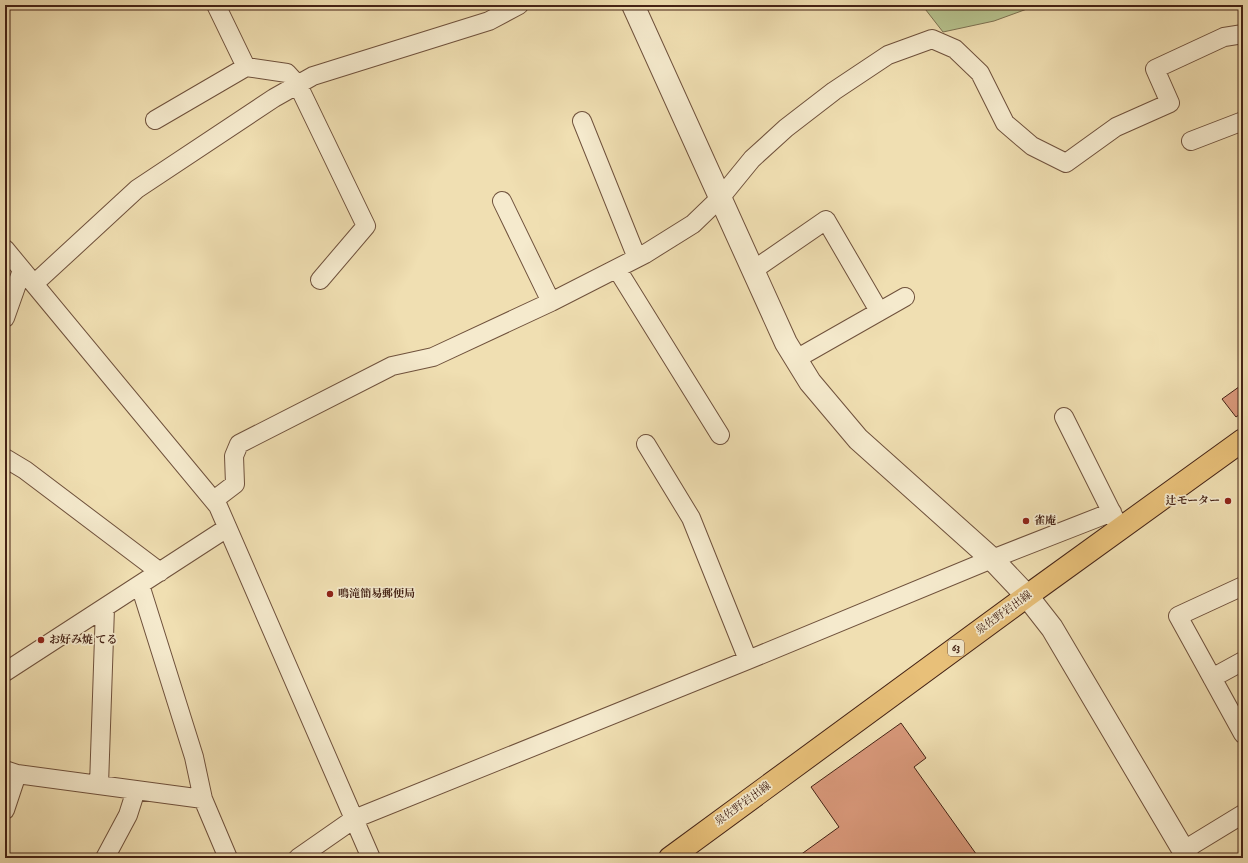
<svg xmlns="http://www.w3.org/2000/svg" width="1248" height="863" font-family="'IM FELL English','Noto Serif JP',serif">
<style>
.green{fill:#b6c28e;stroke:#7d7252}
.building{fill:#d8987a;stroke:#442215}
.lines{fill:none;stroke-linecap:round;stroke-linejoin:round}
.minor-casing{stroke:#6f513c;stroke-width:20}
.tertiary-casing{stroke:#6f513c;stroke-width:24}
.primary-casing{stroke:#442215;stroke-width:24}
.minor{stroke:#f5eacd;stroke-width:18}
.tertiary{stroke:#f5eacd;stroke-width:22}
.primary{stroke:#e8c079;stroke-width:22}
.poi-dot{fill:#8f2418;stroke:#f5eacd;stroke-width:1.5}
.labels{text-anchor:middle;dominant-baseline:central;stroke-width:3.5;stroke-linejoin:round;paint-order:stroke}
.shield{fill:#f5eacd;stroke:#795e4c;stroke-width:1}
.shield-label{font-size:10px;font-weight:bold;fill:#442215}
.poi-label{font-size:11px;font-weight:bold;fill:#442215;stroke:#f5eacd;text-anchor:start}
.street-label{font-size:11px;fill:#442215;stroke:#f5eacd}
</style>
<rect width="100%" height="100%" fill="#f0dfb2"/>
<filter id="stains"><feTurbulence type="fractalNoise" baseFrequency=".005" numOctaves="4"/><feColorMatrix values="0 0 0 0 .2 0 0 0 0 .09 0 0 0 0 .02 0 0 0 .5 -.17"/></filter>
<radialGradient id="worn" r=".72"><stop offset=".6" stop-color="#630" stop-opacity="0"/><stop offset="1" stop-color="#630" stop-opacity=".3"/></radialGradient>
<!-- green -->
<path class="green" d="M922,5H1038L994,21L943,32Z"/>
<!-- building -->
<path class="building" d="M1243,384V412L1236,417L1222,399Z
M901,723L926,758L914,767L979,858H796L839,827L811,787Z"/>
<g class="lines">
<!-- minor casing -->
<g class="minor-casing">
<path id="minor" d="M216,5L246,67
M155,120L246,67L287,73L298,85L366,226L320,280
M582,121L637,258
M1191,141L1243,121
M502,201L551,302
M5,249L218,506L371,858
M617,269L720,435
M752,271L826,220L879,311
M34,284L137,189L274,98L313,76L489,21L519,5
M5,318L22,270
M796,359L905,297
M1064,417L1117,523
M646,444L691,518L748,660
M5,458L25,470L160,572
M214,500L235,484L234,456L239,444L392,366L433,357L551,302L645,254L693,224L721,197L752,159L786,128L834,91L888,55L932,39L955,49L980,73L1005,123L1032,146L1066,163L1116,127L1170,103L1155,69L1224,37L1243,34
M140,585L194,757L203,799L228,858
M1243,586L1178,616L1243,734
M5,672L227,528
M1212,678L1243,661
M5,770L17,774L203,799
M99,785L105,608
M5,810L17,774
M1184,850L1243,814
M105,858L128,815L136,790
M298,858L354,819L748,660L992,559L1112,512"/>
</g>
<!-- tertiary casing -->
<g class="tertiary-casing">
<path id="tertiary" d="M633,5L786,343L810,382L858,439L992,559L1027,596L1052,628L1188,858"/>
</g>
<!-- primary casing -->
<g class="primary-casing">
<path id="primary" d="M670,858L1027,596L1243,440"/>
</g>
<!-- minor -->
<use href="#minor" class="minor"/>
<!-- tertiary -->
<use href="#tertiary" class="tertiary"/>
<!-- primary -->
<use href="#primary" class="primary"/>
</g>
<!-- markers -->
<g class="poi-dot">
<circle cx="1228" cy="501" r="4"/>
<circle cx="1026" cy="521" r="4"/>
<circle cx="330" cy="594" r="4"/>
<circle cx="41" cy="640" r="4"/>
</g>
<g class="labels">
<!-- shield labels -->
<rect class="shield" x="948" y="640" width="16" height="16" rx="3"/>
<g class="shield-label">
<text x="956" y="648">63</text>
</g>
<!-- poi labels -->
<g class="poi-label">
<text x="1220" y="501" text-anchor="end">辻モーター</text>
<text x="1034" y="521">雀庵</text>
<text x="338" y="594">鳴滝簡易郵便局</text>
<text x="49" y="640">お好み焼 てる</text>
</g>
<!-- street labels -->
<g class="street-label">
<text transform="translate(1004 613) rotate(-36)">泉佐野岩出線</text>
<text transform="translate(743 804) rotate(-36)">泉佐野岩出線</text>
</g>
</g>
<!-- margin -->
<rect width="1248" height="863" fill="none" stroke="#f0dfb2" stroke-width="20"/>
<rect x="6" y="6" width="1236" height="851" fill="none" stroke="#442215" stroke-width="2"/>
<rect x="10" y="10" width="1228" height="843" fill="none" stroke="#442215"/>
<rect width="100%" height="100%" filter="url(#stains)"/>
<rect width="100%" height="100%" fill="url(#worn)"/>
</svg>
